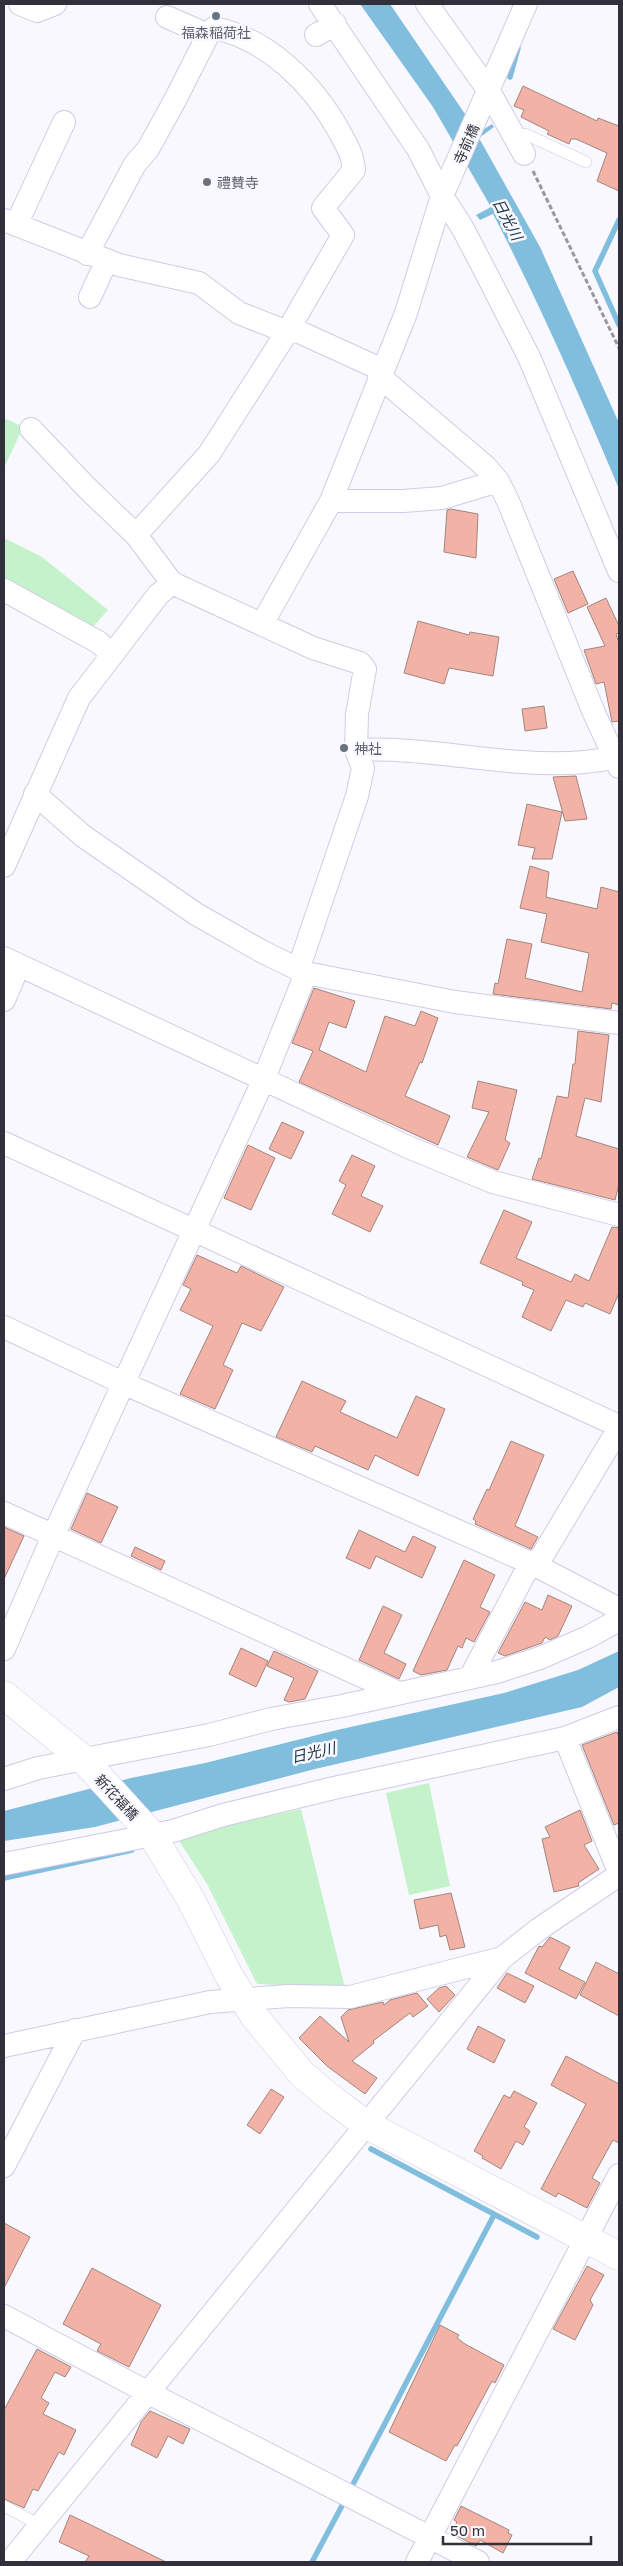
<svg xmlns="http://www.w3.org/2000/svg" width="623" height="2566" font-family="'Golos Text','Noto Sans JP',sans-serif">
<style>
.green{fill:#c3f2cb}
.water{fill:#81bede}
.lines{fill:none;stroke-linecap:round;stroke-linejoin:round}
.stream{stroke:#81bede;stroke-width:5.5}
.building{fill:#f2b2a5;stroke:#a3857f}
.service-casing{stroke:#d0cbe6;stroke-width:12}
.minor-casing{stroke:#d0cbe6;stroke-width:24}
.tertiary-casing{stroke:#d0cbe6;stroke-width:29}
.path{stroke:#99979f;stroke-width:3;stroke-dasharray:5 2.5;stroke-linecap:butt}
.service{stroke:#fff;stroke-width:11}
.minor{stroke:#fff;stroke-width:22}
.tertiary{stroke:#fff;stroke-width:28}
.worship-dot{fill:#6b7280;stroke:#f9f8fe;stroke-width:2}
.labels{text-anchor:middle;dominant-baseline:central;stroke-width:5;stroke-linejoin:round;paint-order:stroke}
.worship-label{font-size:14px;fill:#5b616d;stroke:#f9f8fe;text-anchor:start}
.street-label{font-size:14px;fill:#32303a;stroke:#f9f8fe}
.water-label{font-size:15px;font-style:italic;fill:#13303e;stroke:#f9f8fe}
</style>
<rect width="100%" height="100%" fill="#f9f8fe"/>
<!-- green -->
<path class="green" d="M4,418L23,427L4,468Z
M4,538L42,557L108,610L85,636L4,589Z
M429,1783L450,1886L409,1895L386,1793Z
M301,1809L345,1988L257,1984L207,1884L176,1836Z"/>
<!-- water -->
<path class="water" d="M360,4H390L478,133L492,124L494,127L479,138L540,247L619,423V489C580,396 540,304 493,214L480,220L476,215L491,207L433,107Z
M619,1651V1687L582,1707L315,1769L95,1827L4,1841V1811L131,1778L205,1763L337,1730L504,1693L578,1670Z"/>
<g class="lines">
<!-- stream -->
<path class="stream" d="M510,77L518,48
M619,220L595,271L619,325
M4,1878L132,1850
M371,2149L537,2237
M350,2490L494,2215
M312,2562L344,2502"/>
</g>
<!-- building -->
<path class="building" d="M523,86L597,121L598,118L619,126V191L597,181L607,153L576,139H571L569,144L547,134L549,131L521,117L524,110L514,106Z
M451,509L478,514L476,558L444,552L447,510Z
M573,571L588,604L568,613L554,579Z
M606,598L619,626V633L616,634L619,643V721L612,722L604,682L596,684L584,650L605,646L587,607Z
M418,621L469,635L470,632L499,637L493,676L449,668L444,684L404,673Z
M544,706L547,728L525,731L522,709Z
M576,776L587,819L565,821L553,777Z
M527,804L562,812L552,859H532L535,848L518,845Z
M530,866L549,872L546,897L597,909L601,887L619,892V1005L612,1003L611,1009L493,994L495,983L498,984L507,939L532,944L525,978L582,992L589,953L541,942L547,914L520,908Z
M314,988L355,1001L346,1028L329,1022L319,1050L366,1072L385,1016L415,1026L421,1011L438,1018L422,1063L420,1062L405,1096L450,1116L438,1145L299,1082L313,1051L292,1043Z
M578,1031L609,1035L601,1102L585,1098L576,1136L619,1149V1184L615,1200L532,1179L539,1158L541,1159L557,1096L568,1098L573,1064H575Z
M478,1081L517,1090L505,1140L510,1143L498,1170L467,1157L489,1112L472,1108Z
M282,1122L304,1132L291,1159L269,1149Z
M248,1145L275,1158L251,1210L224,1198Z
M352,1155L375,1166L361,1196L383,1206L370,1232L332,1214L346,1185L339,1181Z
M504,1210L532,1222L516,1258L571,1282L575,1274L589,1281L612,1227L619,1228V1293L610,1314L585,1303L583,1307L566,1300L551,1331L522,1317L534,1290L522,1285L523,1282L480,1263Z
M197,1255L237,1273L241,1266L284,1287L261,1331L242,1323L223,1365L233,1370L215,1409L180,1394L213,1326L180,1310L191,1289L183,1285Z
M302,1381L346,1401L340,1412L397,1438L416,1396L445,1409L418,1476L375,1455L368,1470L315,1446L312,1452L276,1437Z
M511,1441L544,1455L515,1526L538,1537L531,1549L475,1524L476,1521L473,1519L487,1489L489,1490Z
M87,1493L118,1507L101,1543L71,1529Z
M4,1527L24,1536L4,1579Z
M359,1530L405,1552L413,1536L436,1547L422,1578L376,1556L370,1569L346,1558Z
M135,1547L165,1561L161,1570L131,1556Z
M464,1560L495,1575L480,1607L490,1612L474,1642L466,1638L462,1648L458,1646L447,1670L421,1675L413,1671Z
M548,1595L572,1606L558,1636L550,1640L545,1637L542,1643L505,1656L498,1653L525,1602L542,1610Z
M383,1606L402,1615L384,1653L406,1664L399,1679L359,1660Z
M241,1648L268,1661L256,1687L229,1674Z
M274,1651L318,1671L305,1699L289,1702L284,1700L294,1678L267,1666Z
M617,1732L619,1737V1823L614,1825L582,1745Z
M580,1810L592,1841L584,1845L599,1869L578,1883L579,1886L554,1892L542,1839L550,1837L545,1827Z
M451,1893L465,1947L450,1950L446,1935L440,1937L438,1925L420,1929L414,1900Z
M550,1937L570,1947L559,1969L585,1982L576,1999L525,1973L539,1946L542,1947Z
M596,1962L619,1974V2016L580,1995Z
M507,1973L534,1986L525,2003L497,1988Z
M446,1986L455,1995L439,2012L427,1999L439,1988Z
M417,1993L428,2006L413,2017L410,2013L373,2041L374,2043L352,2061L377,2078L365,2094L327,2066L299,2038L320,2016L349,2042L341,2017L348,2010L383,2002L384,2005L390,2000Z
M478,2026L505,2040L494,2063L467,2049Z
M566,2056L619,2084V2143L613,2140L592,2178L600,2183L587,2208L562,2195L558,2193L556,2197L541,2189L586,2104L551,2085Z
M271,2089L284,2097L260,2134L247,2125Z
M514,2091L537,2103L524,2127L530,2131L523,2145L516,2141L501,2169L482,2158L483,2156L474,2151L504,2095L510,2098Z
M4,2223L30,2237L4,2288Z
M587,2266L604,2275L590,2300L593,2305L575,2340L553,2329Z
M92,2268L161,2305L129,2367L97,2351L101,2344L63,2324Z
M440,2325L459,2335L457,2338L465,2344L504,2365L495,2383L492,2381L457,2446L455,2445L446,2461L389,2432Z
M37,2349L71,2367L65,2377L55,2372L41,2398L49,2403L43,2414L76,2430L64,2455L59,2452L38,2491L33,2489L24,2508L4,2499V2410Z
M150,2411L190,2429L183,2444L168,2436L157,2458L131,2445L141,2422Z
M461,2506L509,2530L508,2533L512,2535L503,2553L480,2540L476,2546L451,2533L457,2522L454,2520Z
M70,2515L93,2526L166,2562H85L89,2556L59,2542Z"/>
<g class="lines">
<!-- service casing -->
<g class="service-casing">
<path id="service" d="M515,138L525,134L586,162
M4,2506L40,2525"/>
</g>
<!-- minor casing -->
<g class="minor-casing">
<path id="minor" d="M20,4L37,11L55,4
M320,4L418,149L442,196L462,227L485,271L529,357L619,571
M427,4L489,91L524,154
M316,35L335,24
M4,220L119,265L199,283L239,313L287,332L297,331L376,367L379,376L486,467L498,481L508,501L594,713L619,767
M16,225L64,122
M87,254L135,164L148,149L174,102L208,35
M90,297L107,260
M31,429L87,488L136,535L172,583
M331,501H403L442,498L498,481
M136,535L209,454L287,332L343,235L323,208L354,170C353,155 346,144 339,131C313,84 268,39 214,28L208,35L167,17
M4,590L98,642L112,654
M262,624L331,501L406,313L442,196L526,4
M356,750C433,746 508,769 585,762C596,760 608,760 619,757
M35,794L83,836L196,914L263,952L306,973L455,1002L619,1023
M4,866L79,698L158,595L172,583L313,648L360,663L365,669L357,714L356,750L363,768L357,796L298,970
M4,958L408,1147L493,1182L619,1215
M4,1000L19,965
M4,1143L619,1426
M4,1327L125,1384L535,1565L619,1609
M4,1513L399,1693
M4,1649L53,1536L263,1081L306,973
M470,1678L526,1571L535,1565L544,1553L619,1428
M565,1738L619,1872
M4,1779L38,1768L209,1735L271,1719L342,1706L497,1672L540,1658L588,1637L619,1620
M4,1864L173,1831L223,1815L334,1788L565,1738L619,1717
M4,2046L210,2002L288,1996L350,1997L502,1958
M4,2166L75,2030
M4,2316L147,2392L478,2562
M10,2562L502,1958L539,1929L619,1875
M417,2562L619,2175"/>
</g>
<!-- tertiary casing -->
<g class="tertiary-casing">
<path id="tertiary" d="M4,1695L83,1759L152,1835L191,1900L228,1974L254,2016L302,2074L333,2100L367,2125L619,2256"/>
</g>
<!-- path -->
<path class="path" d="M533,171L619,348"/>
<!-- service -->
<use href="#service" class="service"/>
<!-- minor -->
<use href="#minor" class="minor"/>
<!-- tertiary -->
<use href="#tertiary" class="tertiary"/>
</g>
<!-- markers -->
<g class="worship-dot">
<circle cx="216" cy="16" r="5"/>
<circle cx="207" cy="182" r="5"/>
<circle cx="344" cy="748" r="5"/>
</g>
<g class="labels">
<!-- worship labels -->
<g class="worship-label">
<text x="216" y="32" text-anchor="middle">福森稲荷社</text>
<text x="217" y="182">禮賛寺</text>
<text x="354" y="748">神社</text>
</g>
<!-- street labels -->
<g class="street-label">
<text transform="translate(466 144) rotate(-66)">寺前橋</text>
<text transform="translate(117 1797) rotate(47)">新花福橋</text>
</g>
<!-- water labels -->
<g class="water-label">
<text transform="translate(508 219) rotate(62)">日光川</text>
<text transform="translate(313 1752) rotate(-13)">日光川</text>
</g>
</g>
<!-- border -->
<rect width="623" height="2566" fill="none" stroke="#32303a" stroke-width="10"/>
<!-- scale -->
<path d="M443 2536v8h148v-8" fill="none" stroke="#32303a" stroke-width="2.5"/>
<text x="450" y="2536" font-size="15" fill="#32303a" stroke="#f9f8fe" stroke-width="4" paint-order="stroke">50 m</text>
</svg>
